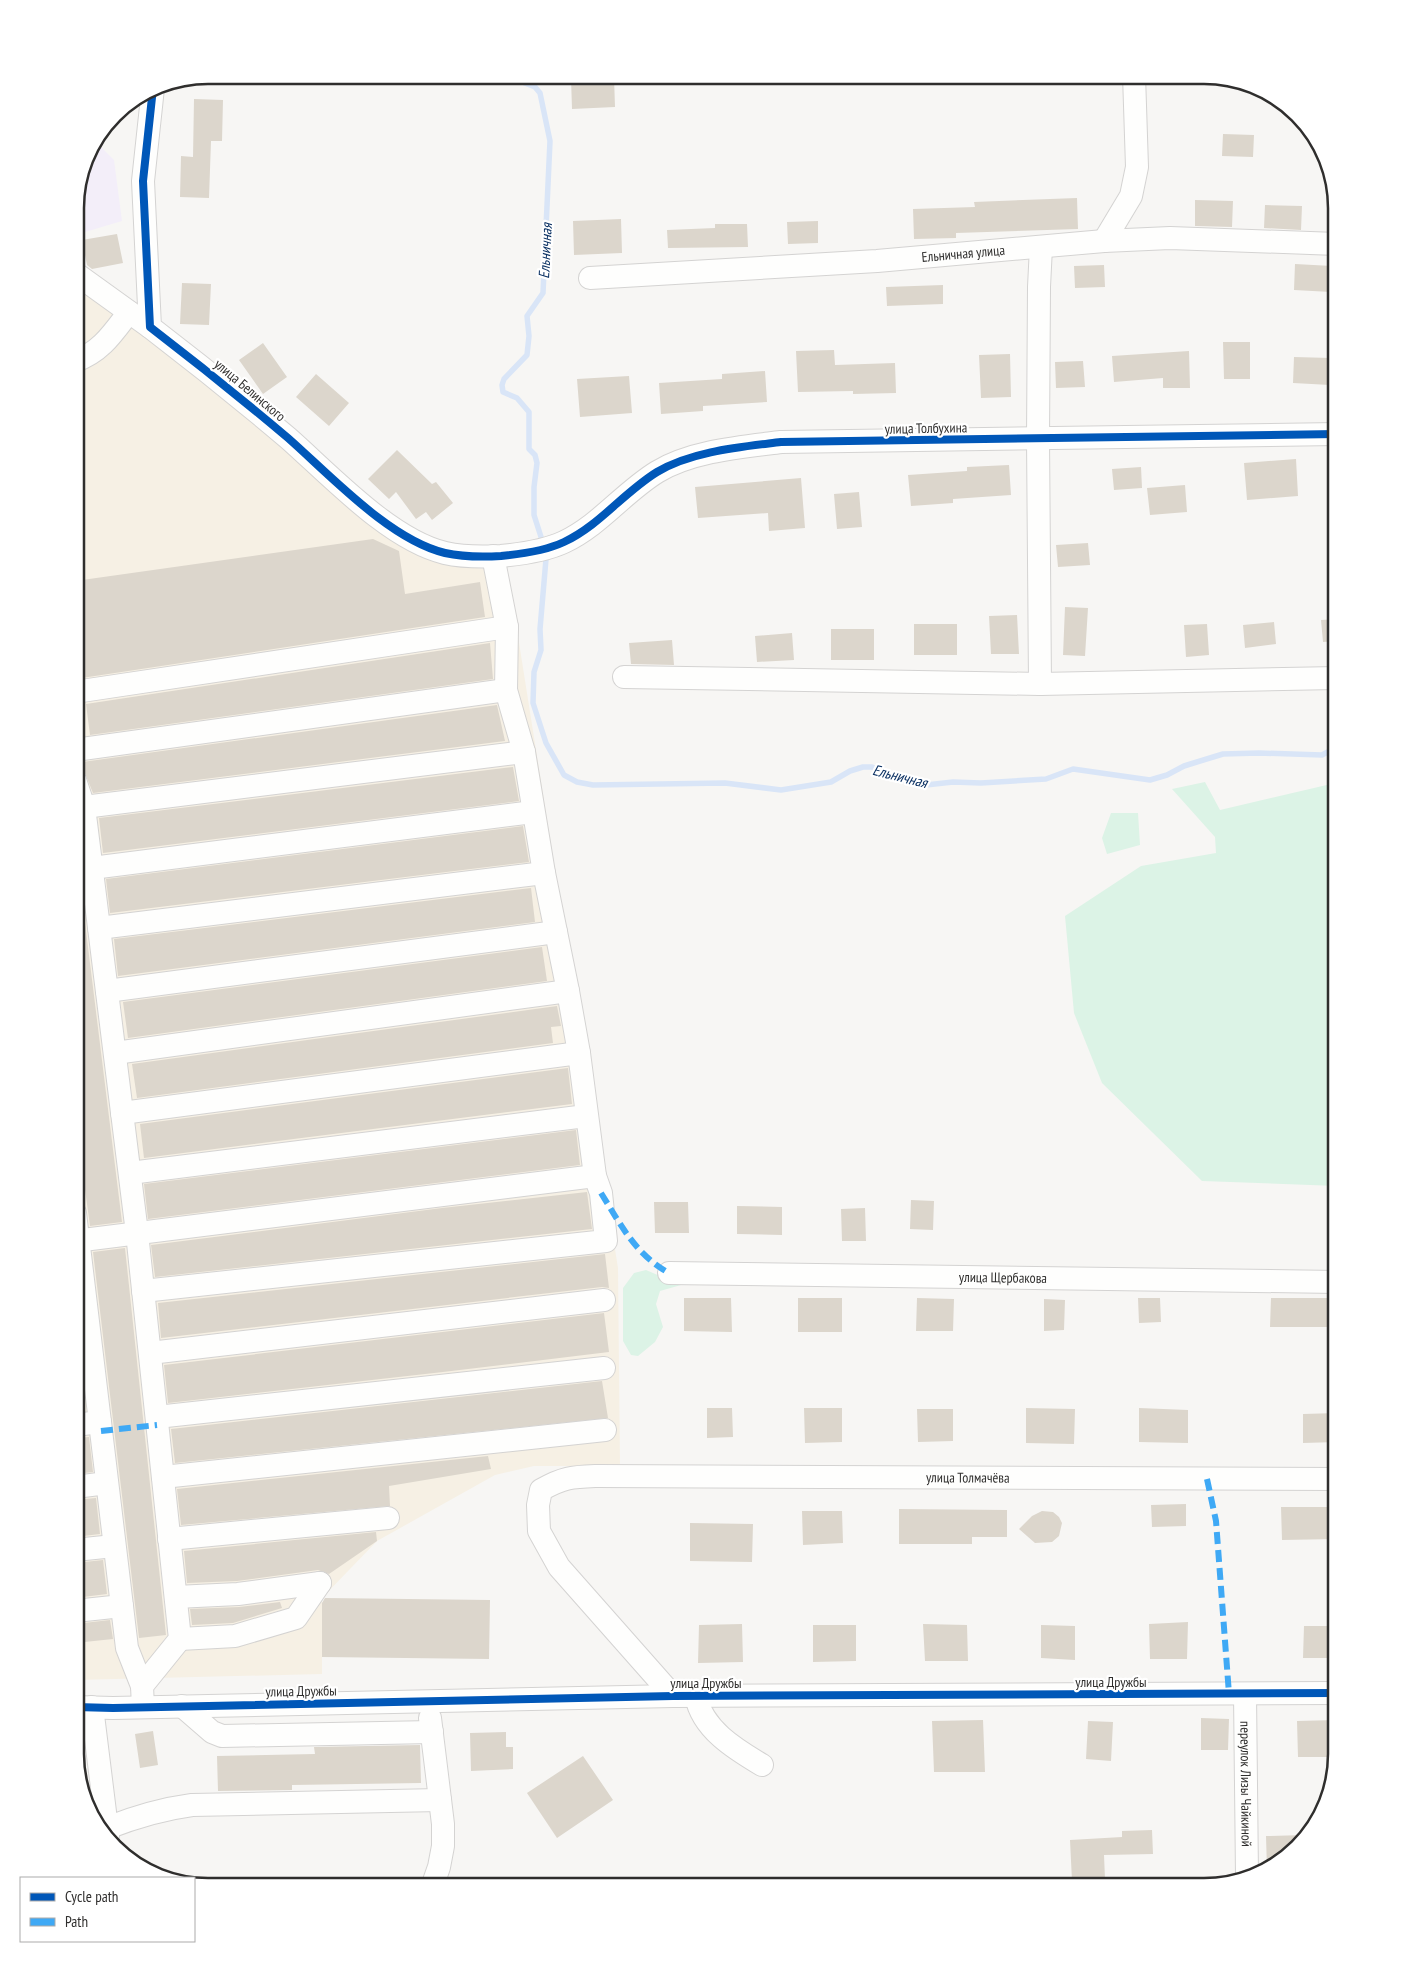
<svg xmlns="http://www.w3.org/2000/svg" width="1412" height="1962" font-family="'PT Sans Narrow',sans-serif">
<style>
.commercial{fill:#f3eef9}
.industrial{fill:#f6f0e4}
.green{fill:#dcf3e6}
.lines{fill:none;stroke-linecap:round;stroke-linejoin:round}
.stream{stroke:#d9e5f7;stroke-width:5.5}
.building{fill:#dcd6cc}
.minor-casing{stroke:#d4d3d2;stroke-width:24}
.minor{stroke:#fefefd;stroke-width:22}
.quiet{stroke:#3fa9f5;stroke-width:6;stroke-dasharray:12 6;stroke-linecap:butt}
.cycleway-casing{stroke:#fff;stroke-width:11}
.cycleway{stroke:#0057b8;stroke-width:8}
.labels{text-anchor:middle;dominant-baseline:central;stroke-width:4.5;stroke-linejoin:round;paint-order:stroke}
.street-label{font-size:14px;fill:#2f2e2d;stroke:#fff}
.water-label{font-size:15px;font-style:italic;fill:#0b3163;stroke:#fff}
.rim{fill:none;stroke:#2f2e2d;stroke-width:2.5}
</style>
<rect width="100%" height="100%" fill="#f7f6f4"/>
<!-- commercial -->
<path class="commercial" d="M95,141L114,160L122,221L75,235V199L89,149Z"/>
<!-- industrial -->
<path class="industrial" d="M75,286L134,326L440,562L508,573L618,1268L620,1466H534L495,1475L377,1541L322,1598V1674L75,1680Z"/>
<!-- green -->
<path class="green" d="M1205,782L1220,810L1331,784L1337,789V1186L1202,1181L1102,1083L1074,1013L1065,916L1141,866L1216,853L1215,837L1172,789Z
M1111,813H1138L1140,845L1107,854L1102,838Z
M646,1270L681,1285L660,1291L656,1304L663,1327L655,1342L638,1356L631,1355L623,1341V1288L634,1273Z"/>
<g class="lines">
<!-- stream -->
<path class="stream" d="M505,75L535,87L540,93L550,141L543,293L527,316L529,336L527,355L504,379L502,385L503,392L517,398L529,412V449L535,455L537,463L534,487V515L542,540
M546,559L540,629L541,650L534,672L533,703L546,743L564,775L577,782L593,785L725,783L781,790L831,782L850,771L863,767H872L897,779L926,785L953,782L981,783L1046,779L1073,769L1150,780L1167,775L1184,766L1223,754L1259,753L1322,755L1337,747"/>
</g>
<!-- building -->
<path class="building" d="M614,77L615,107L572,109L571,78Z
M194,99L223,100L222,141H211L209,198L180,197L181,156L193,157Z
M1223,134L1254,135L1253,157L1222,156Z
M1077,198L1078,229L956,233V238L914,239L913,209L975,207L974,202Z
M1195,200L1233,201L1232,227L1195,226Z
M1265,205L1302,206L1301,230L1264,228Z
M621,219L622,253L574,255L573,221Z
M818,221V243L788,244L787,222Z
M715,224H747L748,247L668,248L667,230L715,228Z
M117,234L123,263L92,269L87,265L82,240Z
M1295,264L1332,266L1331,292L1294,290Z
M1104,265L1105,287L1075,288L1074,266Z
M182,283L211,284L209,325L180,324Z
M943,285V304L887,306L886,287Z
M1223,342H1250V379H1224Z
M263,343L287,377L263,394L239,360Z
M834,350L835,365L895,363L896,393L853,394V391L798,392L796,351Z
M1189,351L1190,388H1163V378L1114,382L1112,356Z
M1010,354L1011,397L981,398L979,355Z
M1294,357L1331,358L1330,385L1293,383Z
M1083,361L1085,387L1056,388L1055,362Z
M765,371L767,402L703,406V411L661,414L659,383L722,379V374Z
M316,374L349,403L329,426L296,397Z
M629,376L632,413L580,417L577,379Z
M397,450L432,484L436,482L453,503L432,520L426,512L416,519L396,492L389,499L368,479Z
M1296,459L1298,496L1247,500L1244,463Z
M1009,465L1011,495L953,499V503L911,506L908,475L967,471V467Z
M1141,467L1142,488L1114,490L1112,469Z
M801,478L805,528L769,531L768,513L698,518L695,487Z
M1185,485L1187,512L1150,515L1147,488Z
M859,492L862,527L837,529L834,494Z
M373,539L399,551L405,594L480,582L485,617L75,679V581Z
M1088,543L1090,565L1058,567L1056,545Z
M1065,607L1088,608L1085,656L1063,655Z
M1017,615L1019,654H991L989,616Z
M1337,619V641L1323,642L1321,620Z
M1274,622L1276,644L1245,648L1243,625Z
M914,624H957V655H914Z
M1207,624L1209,655L1186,657L1184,625Z
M831,629H874V660H831Z
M792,633L794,660L757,662L755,636Z
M672,640L674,665L631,664L629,643Z
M490,643L493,679L90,735L86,704Z
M497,705L505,741L93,793L84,771L75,767V763Z
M513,767L519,801L103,853L99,818Z
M523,826L529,862L110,913L106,879Z
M75,842L122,1222L90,1226L75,1116Z
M531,888L535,922L118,976L114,939Z
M542,947L547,981L128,1038L123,1002Z
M557,1006L561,1026L551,1027L553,1043L137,1098L132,1064Z
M568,1068L572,1104L144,1158L140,1124Z
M576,1130L580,1165L148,1219L144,1184Z
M587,1192L592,1229L155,1277L151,1245L442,1208Z
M911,1200L934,1201L933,1230L910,1229Z
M654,1202H688L689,1233H655Z
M737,1206L782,1207V1235L737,1234Z
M865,1208L866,1241H842L841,1209Z
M125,1248L166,1635L139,1638L93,1252Z
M605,1254L609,1288L602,1287L161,1338L158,1303Z
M684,1298H731L732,1332L684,1331Z
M798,1298H842V1332H798Z
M917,1298L954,1299L953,1331H916Z
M1138,1298H1160L1161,1322L1139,1323Z
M1271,1298H1328V1327H1270Z
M1044,1299L1065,1300L1064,1330L1044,1331Z
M604,1313L609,1352L443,1372L168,1403L164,1365Z
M75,1324L85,1411L75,1412Z
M602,1381L608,1418L175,1463L171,1429Z
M707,1408H732L733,1437L707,1438Z
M804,1408H842V1442L805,1443Z
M1026,1408L1075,1409L1074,1444L1026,1443Z
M1139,1408L1188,1410V1443L1139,1442Z
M917,1409H953V1441L918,1442Z
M1337,1413V1442L1303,1443V1414Z
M89,1437L93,1472L75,1474V1438Z
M488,1456L491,1469L389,1486L390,1506L181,1525L177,1489Z
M96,1498L100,1534L75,1537V1500Z
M1186,1504V1526L1152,1527L1151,1505Z
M1281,1507H1337V1539L1282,1540Z
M899,1509L1007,1510V1537H972V1544H899Z
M802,1511H842L843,1543L803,1545Z
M1042,1511L1053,1512L1059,1517L1062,1523L1059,1536L1052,1542L1035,1543L1019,1529L1032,1516Z
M690,1523L753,1524L752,1562L690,1561Z
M376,1532L377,1541L329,1574L318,1570L237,1581L187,1583L184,1551Z
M103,1560L107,1594L75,1598V1563Z
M325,1598L490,1600L489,1659L322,1657V1603Z
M280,1602L282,1608L233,1623L192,1625L190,1609L239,1607Z
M110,1620L113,1639L75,1643V1624Z
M1188,1622L1187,1659H1150L1149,1624Z
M742,1624L743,1662L698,1663L699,1625Z
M923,1624L967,1625L968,1661H925Z
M813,1625H856V1661L813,1662Z
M1041,1625L1075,1626V1660L1041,1658Z
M1304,1626H1337V1658H1303Z
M1201,1718L1229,1719L1228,1750H1201Z
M983,1720L985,1772H934L932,1721Z
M1337,1720L1336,1757H1298L1297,1721Z
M1088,1721L1113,1722L1111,1761L1086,1759Z
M153,1731L158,1765L140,1768L135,1734Z
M506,1732V1747H513V1769L471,1771L470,1733Z
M420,1745L421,1783L292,1785V1790L218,1791L217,1756L315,1754L314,1747Z
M583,1756L613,1800L557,1838L527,1793Z
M1152,1830L1153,1854L1104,1855L1105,1879L1072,1881L1070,1840L1122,1837V1831Z
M1304,1835L1271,1869L1267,1870L1266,1836Z"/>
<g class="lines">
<!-- minor casing -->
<g class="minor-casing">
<g id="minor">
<path d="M153,88L143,181L150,327C197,363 243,400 288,438C330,475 390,540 445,553C463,557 483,557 501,556C522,554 545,551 564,542C600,525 623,493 657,472C692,451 741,447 781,442L1337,434"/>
<path d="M1104,241L1131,196L1137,167L1134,75"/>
<path d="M75,273L150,327"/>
<path id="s1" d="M590,278L877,261L1104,241L1170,238L1337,244"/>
<path d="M75,361C101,352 113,333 129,312"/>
<path d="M624,677L1040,684L1337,678"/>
<path d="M1040,684L1038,439L1039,287L1041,247"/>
<path d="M75,692L507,627"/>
<path d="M75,750L506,690"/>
<path d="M75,780L84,807L137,1233L180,1639L142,1686L143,1707"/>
<path d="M84,807L524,752"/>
<path d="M92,868L533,812"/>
<path d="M99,928L544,873"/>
<path d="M107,991L556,932"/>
<path d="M115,1053L568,991"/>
<path d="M122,1113L579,1053"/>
<path d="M130,1173L586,1116"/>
<path d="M75,1213L127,1648L142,1686"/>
<path d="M75,1241L595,1176"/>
<path id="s2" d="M669,1273L1337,1282"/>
<path d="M143,1291L606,1241L601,1193L595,1176L579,1053L568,991L544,873L524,752L506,690L507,627L493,556"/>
<path d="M150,1353L604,1300"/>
<path d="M157,1417L604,1368"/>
<path d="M75,1425L100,1422"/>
<path d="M163,1477L605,1430"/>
<path d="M75,1487L107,1483"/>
<path d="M169,1539L388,1518"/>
<path d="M75,1550L114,1546"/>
<path d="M176,1597L238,1594L320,1583"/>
<path d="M75,1611L122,1606"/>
<path d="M180,1639L235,1636L296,1618L320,1583"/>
<path id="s3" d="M1245,1694L1247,1875"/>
<path id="s4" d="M673,1696L559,1567L539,1531L538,1505L541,1490C564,1477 572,1477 597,1476L1337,1479"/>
<path d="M696,1696C702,1729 735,1749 762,1765"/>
<path d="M182,1706L212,1732L222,1736L432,1732"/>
<path d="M75,1707L113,1708L673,1696L1337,1693"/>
<path d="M92,1707L108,1836"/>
<path d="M430,1718L443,1824V1846L439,1867L432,1887"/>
<path d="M107,1828C135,1817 162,1809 192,1805L440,1800"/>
</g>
</g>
<!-- minor -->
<use href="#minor" class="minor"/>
<!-- quiet -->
<path class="quiet" d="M601,1193C621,1225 635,1254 669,1273
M101,1431L157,1425
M1207,1479L1216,1521L1229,1694"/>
<!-- cycleway casing -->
<g class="cycleway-casing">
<path id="cycleway" d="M153,88L143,181L150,327C197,363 243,400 288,438C330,475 390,540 445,553C463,557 483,557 501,556C522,554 545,551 564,542C600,525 623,493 657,472C692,451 741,447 781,442L1337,434
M75,1707L113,1708L673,1696L1337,1693"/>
</g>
<!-- cycleway -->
<use href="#cycleway" class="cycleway"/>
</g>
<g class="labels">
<!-- street labels -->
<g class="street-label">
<text stroke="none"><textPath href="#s1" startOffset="374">Ельничная улица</textPath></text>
<text transform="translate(250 390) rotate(40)">улица Белинского</text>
<text transform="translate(926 428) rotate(-1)">улица Толбухина</text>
<text stroke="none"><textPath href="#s2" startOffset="334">улица Щербакова</textPath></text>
<text stroke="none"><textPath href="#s4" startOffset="684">улица Толмачёва</textPath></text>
<text x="1111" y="1682">улица Дружбы</text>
<text x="706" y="1683">улица Дружбы</text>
<text transform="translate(301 1691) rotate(-1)">улица Дружбы</text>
<text stroke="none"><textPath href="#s3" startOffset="90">переулок Лизы Чайкиной</textPath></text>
</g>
<!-- water labels -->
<g class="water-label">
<text transform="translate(545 251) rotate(-87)">Ельничная</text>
<text transform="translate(900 776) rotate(14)">Ельничная</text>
</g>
</g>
<!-- crop -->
<path d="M0 0H1412V1962H0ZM208 84H1204A124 124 0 0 1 1328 208V1754A124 124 0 0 1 1204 1878H208A124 124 0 0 1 84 1754V208A124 124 0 0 1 208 84Z" fill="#fff" fill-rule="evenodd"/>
<path class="rim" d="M208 84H1204A124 124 0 0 1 1328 208V1754A124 124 0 0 1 1204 1878H208A124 124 0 0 1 84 1754V208A124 124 0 0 1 208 84Z"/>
<!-- legend -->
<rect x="20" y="1877" width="175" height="65" fill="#ffffff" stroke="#acabab"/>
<rect x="30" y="1893" width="25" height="8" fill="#0057b8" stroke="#acabab"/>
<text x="65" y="1902" font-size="15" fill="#2f2e2d">Cycle path</text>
<rect x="30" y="1918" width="25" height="8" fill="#3fa9f5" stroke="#acabab"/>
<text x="65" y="1927" font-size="15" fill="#2f2e2d">Path</text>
</svg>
